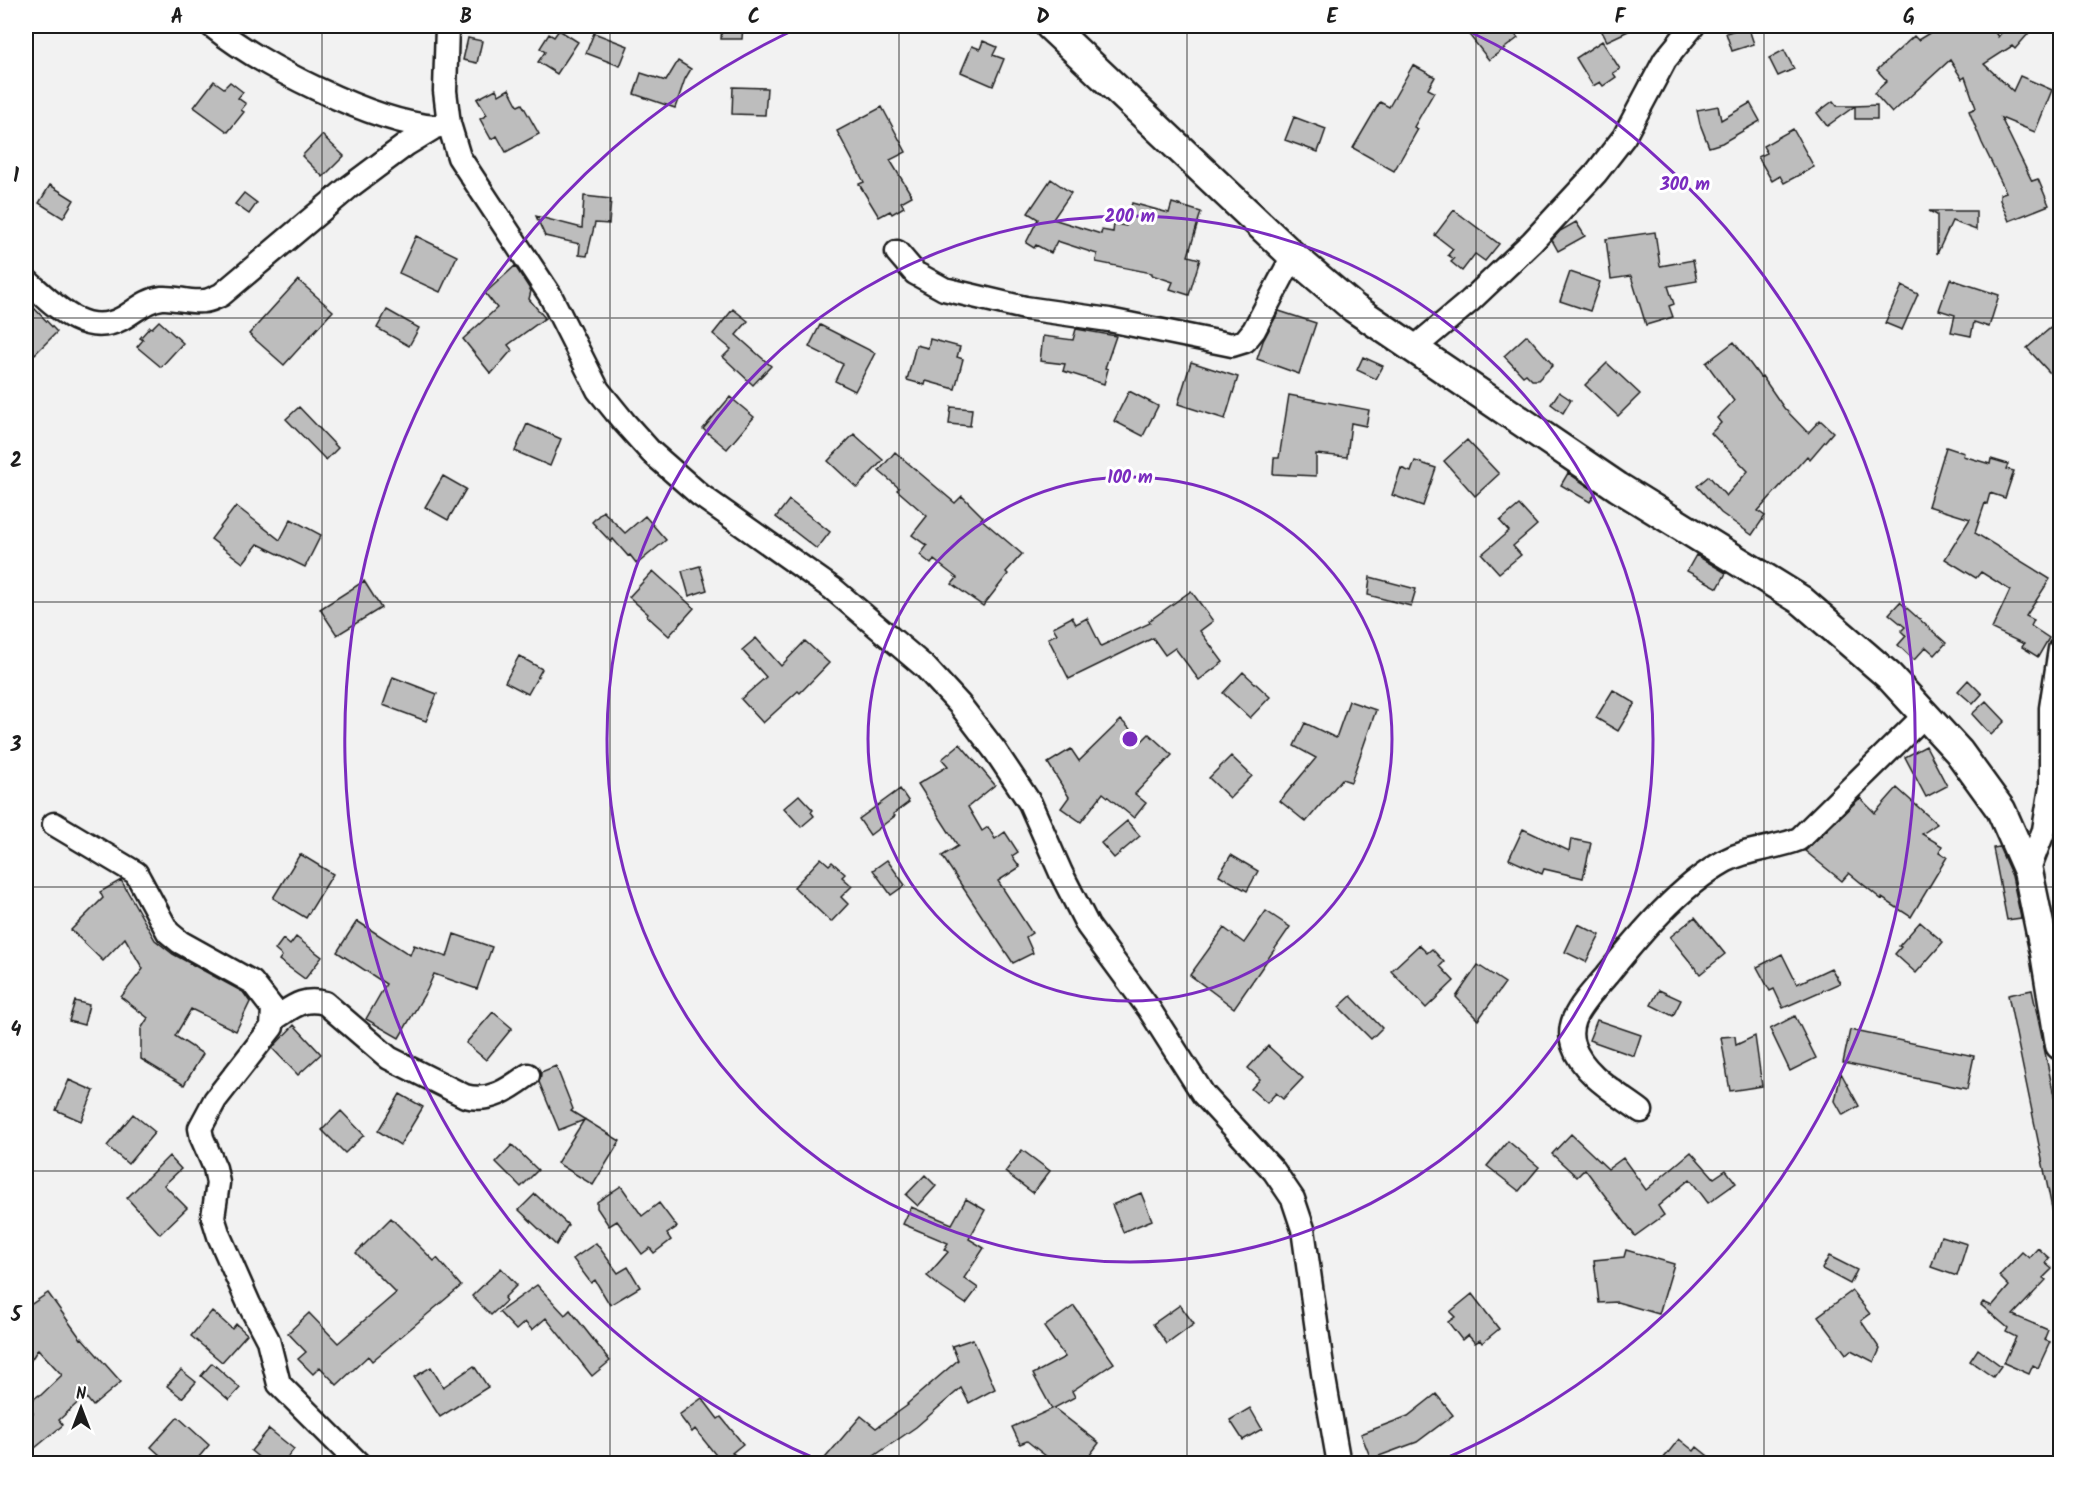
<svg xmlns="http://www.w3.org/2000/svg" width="2086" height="1489" font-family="Kalam,sans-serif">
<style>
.building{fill:#bdbdbd;stroke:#1c1c1c;stroke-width:1.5}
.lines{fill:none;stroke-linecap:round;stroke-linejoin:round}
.minor-casing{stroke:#1c1c1c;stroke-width:27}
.major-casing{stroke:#1c1c1c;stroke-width:33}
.minor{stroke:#fff;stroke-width:22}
.major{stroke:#fff;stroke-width:28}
.grid{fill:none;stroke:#1c1c1c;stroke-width:1.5;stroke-opacity:0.55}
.ring{fill:none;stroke:#7b2cbf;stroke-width:3}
.centre{fill:#7b2cbf;stroke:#fff;stroke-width:3}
.ring-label{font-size:18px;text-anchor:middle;font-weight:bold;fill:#7b2cbf;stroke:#fff;stroke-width:6;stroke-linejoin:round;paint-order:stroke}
.neatline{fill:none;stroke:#1c1c1c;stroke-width:2}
.grid-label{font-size:20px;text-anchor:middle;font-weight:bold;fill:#1c1c1c}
</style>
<rect width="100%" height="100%" fill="#f2f2f2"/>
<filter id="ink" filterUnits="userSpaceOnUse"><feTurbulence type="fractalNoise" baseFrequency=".0167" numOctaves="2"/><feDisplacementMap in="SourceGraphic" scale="12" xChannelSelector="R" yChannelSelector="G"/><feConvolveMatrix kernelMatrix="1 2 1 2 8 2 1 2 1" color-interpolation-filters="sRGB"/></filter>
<g filter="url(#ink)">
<!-- building -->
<path class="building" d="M722,26H743L742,39H721Z
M1484,26H1508L1518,38L1489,60L1470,36Z
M1599,26H1639L1607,41Z
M1748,26L1754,44L1732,51L1726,33Z
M1941,26H1991L1998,37L2007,26H2035L2015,49L2012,46L1984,64L2013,91L2020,76L2052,90L2035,132L2001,118L2032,181L2038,179L2049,205L2009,221L2000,200V194L2006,192L1982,143L1969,111L1976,108L1965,77L1962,79L1950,60L1892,113L1874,93L1887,81L1877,70L1914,36L1918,40Z
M559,30L578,42L557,74L538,62L545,52L540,48L549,34L554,37Z
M594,33L628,46L620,66L586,53Z
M468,38L482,41L477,63L463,60Z
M983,41L997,47L993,55L1004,59L993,86L961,72L972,46L980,49Z
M1602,41L1620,69L1613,73L1616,77L1603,86L1600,82L1593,86L1576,58Z
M1784,50L1794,69L1778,76L1769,58Z
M678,61L691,69L685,79L675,108L634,94L641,73L666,81Z
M1413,65L1435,77L1428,89L1434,92L1414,127L1418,129L1394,171L1353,148L1380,102L1389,107Z
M214,81L224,88L230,82L243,92L238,98L246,104L241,110L244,112L228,132L194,107Z
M733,87L767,88L765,115L732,114Z
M496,89L499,95L509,89L518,106L522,104L539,134L506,152L497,136L491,139L480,119L487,115L477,99Z
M1833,101L1837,106H1855L1827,126L1817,113Z
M1750,103L1760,121L1722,143L1709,147L1700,124L1697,110L1718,106L1721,120Z
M1877,105V119H1855V106Z
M882,107L906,152L890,160L912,196L901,202L904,207L892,214L890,211L879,217L859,184L864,182L837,131Z
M1294,117L1326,129L1318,152L1285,140Z
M1793,129L1814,167L1784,183L1780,176L1772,181L1758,157L1767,153L1763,146Z
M322,135L344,156L323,177L302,156Z
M1051,179L1071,193L1053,219L1101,234L1102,230L1113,232L1114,224L1126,226L1132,203L1169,213L1172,203L1201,212L1188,256L1200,259L1189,295L1170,289L1173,282L1152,275V273L1096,262L1097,254L1057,241L1051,253L1036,245L1034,248L1026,243L1038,219L1028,213Z
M50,185L74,200L63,218L39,203Z
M244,193L257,203L249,214L235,204Z
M584,196L611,199L609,224L595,223L587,256L579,255L580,244L545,236L536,216L582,228Z
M1454,210L1499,244L1485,261L1475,254L1462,271L1451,262L1454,259L1448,255L1453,249L1435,235Z
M1929,211H1976V230L1952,221L1937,254V215Z
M1576,222L1585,236L1558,251L1552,240L1560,231Z
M1655,232L1660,266L1693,260L1697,281L1668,286L1674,304L1669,306L1673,317L1646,325L1631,276L1611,279L1606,239Z
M416,236L457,256L440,292L399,273Z
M515,266L531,291L529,299L545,318L508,345L512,350L491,374L463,339L497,308L485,293Z
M1570,272L1600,282L1590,311L1560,301Z
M1950,279L1999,295L1989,327L1974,322L1971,336L1951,332L1955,315L1939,310Z
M298,280L333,311L284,365L249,334Z
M1902,286L1918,294L1902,330L1885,323Z
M34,308L57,332L35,354L26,344V316Z
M733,309L748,321L736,335L771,366L753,385L723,357L731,349L713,334Z
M387,310L419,328L409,346L377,328Z
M1279,311L1316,323L1299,374L1257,359L1263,341Z
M2061,319V385L2027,348Z
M159,321L183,343L161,367L137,347L143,340L140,338L150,327L152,328Z
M820,325L875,353L855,391L835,381L843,364L809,347Z
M1076,329L1116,336L1105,368L1108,369L1104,384L1063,371L1065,364L1040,361L1043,336L1073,340Z
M1527,335L1553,365L1538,380H1532L1526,374L1523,376L1504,356Z
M930,339L960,347L957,357L963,359L955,389L926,381L925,385L907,380L916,345L928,348Z
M1734,342L1760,377L1762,376L1784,408L1808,433L1820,420L1833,432L1810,459L1807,456L1758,511L1765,516L1752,535L1721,513L1697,486L1709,476L1726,496L1748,471L1711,433L1721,423L1717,418L1734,401L1706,363Z
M1363,357L1383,366L1376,379L1357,370Z
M1191,362L1238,377L1225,419L1178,404Z
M1607,363L1640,394L1618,416L1585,385Z
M1129,391L1158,406L1143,436L1114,421Z
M1559,392L1571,400L1563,413L1551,404Z
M1289,395L1369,410L1366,426L1351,423L1347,457L1316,454V476L1273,474L1274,458H1279Z
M730,397L754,417L727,449L703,429Z
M299,407L338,448L326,460L286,419Z
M951,407L972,409L970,426L949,424Z
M527,424L561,439L550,466L515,451Z
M854,434L883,460L857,488L828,461Z
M1467,440L1499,474L1475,496L1444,461Z
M1946,447L1964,453L1963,456L1990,464L1991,459L2008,464L2006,469L2014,471L2005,498L1990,493L1987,504L1985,503L1975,533L2050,579L2026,616L2034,620L2031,626L2049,638L2038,657L2022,647L2024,644L1992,629L2010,590L1981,572L1976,578L1945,559L1970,519L1928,506Z
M895,452L955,503L962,496L983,517L981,519L1022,554L1006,572L1008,574L983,606L952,584L957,578L934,560L931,564L920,555L927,546L912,535L927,516L897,490L899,488L879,471Z
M1415,461L1436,468L1423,506L1392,495L1401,468L1411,472Z
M1568,473L1596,492L1590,502L1561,485Z
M443,476L466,489L448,520L425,507Z
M789,500L830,532L817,549L776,517Z
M1519,505L1537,525L1513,546L1521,555L1499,573L1482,554L1509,531L1500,521Z
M236,506L280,540L291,519L321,535L305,567L258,544L243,563L211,539Z
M603,511L625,533L645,516L666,540L637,564L630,555L628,556L613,539L611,542L592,522Z
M1696,555L1726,573L1718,588L1687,571Z
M700,566L707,590L689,596L682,571Z
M653,571L694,608L669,636L647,616L648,614L629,597Z
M1370,577L1416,589L1411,606L1368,595Z
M364,581L381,608L337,635L320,609Z
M1191,591L1213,621L1200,631L1223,662L1199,680L1175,648L1165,655L1153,638L1069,679L1048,638L1057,634L1053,627L1072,617L1076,624L1087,618L1101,646L1150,623L1149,621Z
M1900,602L1946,643L1935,655L1926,647L1914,660L1898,645L1906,636L1901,631L1905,627L1889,614Z
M756,638L781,666L805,641L829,663L800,693L798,691L763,723L741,699L766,677L742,650Z
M519,656L542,669L528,694L505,682Z
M1243,672L1270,697L1250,718L1223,693Z
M393,677L437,694L426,721L383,705Z
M1968,680L1982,694L1973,704L1958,691Z
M1613,690L1635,703L1618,731L1596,718Z
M1349,701L1376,710L1351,782L1342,779L1306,822L1280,801L1316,758L1294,746L1305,723L1336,738Z
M1986,701L2005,721L1991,735L1972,714Z
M1121,720L1142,741L1149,734L1172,755L1135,794L1146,803L1134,818L1103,793L1081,822L1061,808L1069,797L1048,763L1071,749L1079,761Z
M960,744L995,785L968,807L982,831L988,827L995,839L1005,832L1018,852L1012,856L1020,867L998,881L1032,933L1026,937L1033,953L1013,963L942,856L958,846L918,784L948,766L942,759Z
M1926,746L1947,786L1926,797L1905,757Z
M1231,756L1252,776L1230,798L1209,778Z
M1897,788L1937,824L1922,834L1942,846L1939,852L1947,857L1911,917L1882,898L1881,899L1849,873L1842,881L1805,851L1860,798L1875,813Z
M900,789L909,802L893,814L895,816L870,835L859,819Z
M799,795L813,810L811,812L814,816L801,827L784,808Z
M1127,821L1140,836L1114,858L1101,843Z
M1523,829L1569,851L1571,839L1591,843L1583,878L1544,869L1542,874L1509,859Z
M1999,847L2012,876L2021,918L2007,920L1993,848Z
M300,854L333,874L306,918L273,898Z
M1231,855L1258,871L1247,891L1219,875Z
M821,858L829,865L832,862L845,874L842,877L852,886L841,897L848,904L831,922L794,887Z
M887,860L905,885L891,895L873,870Z
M121,880L155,940L173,954L243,992L250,1002L236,1031L191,1009L175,1036L203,1054L184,1085L141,1059V1029L148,1018L121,997L143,969L125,938L103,961L71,930L103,898L100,892Z
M1266,911L1290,927L1234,1008L1190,975L1224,928L1244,943Z
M1695,917L1725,954L1700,974L1670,937Z
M357,921L410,955L414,945L447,957L454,934L492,947L477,989L434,974L427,990L399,1038L366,1019L386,984L337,952Z
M1920,922L1943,942L1916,973L1895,954L1901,947L1899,946Z
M1578,924L1600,935L1586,962L1565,952Z
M296,937L322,957L305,979L279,960L282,956L275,950L283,939L290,945Z
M1419,945L1427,953L1432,949L1444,962L1440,966L1454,981L1426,1008L1391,971Z
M1782,954L1797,984L1831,968L1840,983L1783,1008L1774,989L1770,991L1757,967Z
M1478,965L1505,983L1478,1020L1456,997Z
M1659,990L1681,1000L1673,1016L1651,1005Z
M2032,990L2061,1129V1213H2053L2008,995Z
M1351,996L1382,1028L1371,1039L1339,1007Z
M75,1001L89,1005L84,1025L69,1021Z
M493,1012L512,1028L486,1060L466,1043Z
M1795,1016L1816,1058L1790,1071L1770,1029Z
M1597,1020L1641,1035L1634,1056L1589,1040Z
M294,1025L321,1054L298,1075L272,1048Z
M1850,1030L1974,1056L1967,1089L1843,1063Z
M1735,1036L1736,1045L1755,1036L1762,1086L1730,1091L1721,1037Z
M1268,1046L1303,1078L1283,1099L1276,1093L1267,1103L1251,1089L1260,1079L1248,1068Z
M556,1066L573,1109L571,1111L620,1141L593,1185L557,1163L584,1120L559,1130L539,1082L541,1072Z
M1841,1073L1859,1106L1843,1115L1835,1101Z
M69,1080L94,1091L81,1121L56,1110Z
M400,1094L423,1107L400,1145L378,1131Z
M341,1111L364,1135L345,1153L322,1130Z
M133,1114L155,1132L128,1164L107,1146Z
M1571,1134L1608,1169L1623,1158L1646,1190L1691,1152L1714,1178L1726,1170L1736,1183L1708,1203L1690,1179L1658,1206L1664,1215L1635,1236L1585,1169L1577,1177L1552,1154Z
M1508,1141L1539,1167L1519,1191L1487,1166Z
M512,1145L538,1170L521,1187L496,1162Z
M1022,1150L1050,1171L1033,1193L1005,1172Z
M169,1156L181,1169L164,1185L187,1208L160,1234L127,1198Z
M925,1175L936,1186L918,1206L906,1195Z
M621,1186L642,1216L659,1203L677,1227L667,1234L671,1240L654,1253L650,1248L642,1254L617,1221L609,1226L597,1208V1202Z
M1141,1193L1152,1220L1123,1232L1112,1205Z
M535,1194L568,1225L556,1245L519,1210Z
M966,1199L985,1210L969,1239L984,1248L964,1278L978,1288L966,1304L942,1288L927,1276L948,1252L944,1249L948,1243L903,1224L911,1207L952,1224Z
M391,1218L434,1261L437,1258L461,1286L372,1361L368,1356L337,1385L320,1367L313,1374L298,1359L306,1352L288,1333L309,1313L338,1343L396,1293L356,1253Z
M1941,1236L1967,1244L1957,1276L1931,1267Z
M596,1243L618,1273L628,1267L640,1287L610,1305L595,1280L591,1283L573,1259Z
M2038,1248L2049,1258L2045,1263L2052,1269L2043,1278L2046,1280L2013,1315L2048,1330L2044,1340L2050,1342L2038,1368L2033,1365L2029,1374L2004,1363L2016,1337L2006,1332L2008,1328L1981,1305L1983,1302L1992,1306L2009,1286L1999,1276L2022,1252L2029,1258Z
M1626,1250L1674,1264L1659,1314L1617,1302L1599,1303L1594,1260L1624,1257Z
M1829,1256L1857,1270L1850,1284L1822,1269Z
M501,1268L517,1285L504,1298L506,1301L491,1315L472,1296Z
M537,1285L565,1315L570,1310L610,1361L592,1376L546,1318L532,1330L525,1322L516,1330L499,1312Z
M1852,1291L1870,1314L1861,1321L1880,1349L1874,1362L1851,1350L1846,1354L1818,1316Z
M48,1293L81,1339L82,1338L121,1382L93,1406L85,1396L59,1420L63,1425L35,1448L26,1436V1419L33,1413L26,1405L39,1395L40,1396L62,1375L38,1349L26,1368V1308Z
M1472,1294L1499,1329L1482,1343L1480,1340L1475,1343L1468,1335L1462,1340L1448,1322L1455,1317L1450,1312Z
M1180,1305L1194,1324L1167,1344L1153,1324Z
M1074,1306L1114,1363L1072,1391L1075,1397L1054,1408L1099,1443L1083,1464H1056L1027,1441L1020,1444L1012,1427L1052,1409L1033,1374L1065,1357L1044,1327Z
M212,1311L232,1329L236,1324L247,1334L222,1362L191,1336Z
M973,1339L995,1389L969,1403L961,1388L916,1427L874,1456L882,1464H820L861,1416L876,1428L908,1405L907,1404L958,1360L952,1346Z
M1978,1349L2001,1366L1993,1377L1970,1361Z
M212,1363L240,1388L229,1400L201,1376Z
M474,1366L488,1387L440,1417L414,1377L431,1367L443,1387Z
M181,1370L196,1382L182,1398L167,1386Z
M1436,1394L1453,1415L1417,1442L1371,1459L1361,1434L1408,1416Z
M702,1398L718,1419L721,1417L743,1444L732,1453L749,1464H723L695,1429L692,1432L679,1415Z
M1250,1408L1262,1429L1243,1440L1230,1420Z
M178,1417L209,1445L193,1464H170L151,1447Z
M269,1429L294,1449L282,1464H267L251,1451Z
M1679,1439L1694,1451L1697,1447L1718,1464H1659Z"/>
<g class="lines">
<!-- minor casing -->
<g class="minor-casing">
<path id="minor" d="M212,26C260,65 372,122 435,127
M447,26L445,91L449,124L459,157L550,295L598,390L624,422L651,452L700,495L833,589L926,668L960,705L996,752L1030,803L1061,873L1088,926L1149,1009L1203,1094L1274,1171L1293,1199L1303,1229L1323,1373L1339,1464
M897,252L915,273L944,289L1025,308L1109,320L1232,345L1245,341L1254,330L1293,256
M26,280C52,302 83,339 121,319C136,311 145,300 162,298C176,297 190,303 204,301C209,301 216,297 221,295L348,188L407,144L435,127L449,124
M1413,349L1470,301L1532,242L1596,173L1624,137L1665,60L1693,26
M54,824L136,873L168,932L180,942L252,982L273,1009L272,1027L215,1100L200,1128L202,1138L215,1168L218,1183L213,1217L219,1236L249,1304L268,1340L279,1384L359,1464
M2028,871L2044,830L2051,787V708L2060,649
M274,1019C293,1007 302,997 325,1003L389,1058L465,1096C490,1103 509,1089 528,1075
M1641,1111C1617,1093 1583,1075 1573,1045C1570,1036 1571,1027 1574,1019C1581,1003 1596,988 1607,975C1640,934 1679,887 1725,861C1749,848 1775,849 1799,839L1925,715"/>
</g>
<!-- major casing -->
<g class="major-casing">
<path id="major" d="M1050,26L1293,256L1354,308L1618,487L1801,600L1889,676L1959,752L2001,810L2028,871L2045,953L2060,1045"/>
</g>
<!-- minor -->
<use href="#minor" class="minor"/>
<!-- major -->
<use href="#major" class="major"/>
</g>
</g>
<!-- grid -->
<path class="grid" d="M322,26V1464M610,26V1464M899,26V1464M1187,26V1464M1476,26V1464M1764,26V1464M26,318H2060M26,602H2060M26,887H2060M26,1171H2060"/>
<!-- distance rings -->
<g class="ring">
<circle cx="1130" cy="739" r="262"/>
<circle cx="1130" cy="739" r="523"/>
<path d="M823 1462A785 785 0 0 1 798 28M1462 28A785 785 0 0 1 1437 1462"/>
</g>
<circle cx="1130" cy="739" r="9" class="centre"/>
<g class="ring-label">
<text x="1685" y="190">300 m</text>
<text x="1130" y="222">200 m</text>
<text x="1130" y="483">100 m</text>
</g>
<!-- margin -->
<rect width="2086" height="1489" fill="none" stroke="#fff" stroke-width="66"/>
<!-- north arrow -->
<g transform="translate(81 1408)" stroke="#ffffff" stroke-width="4.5" paint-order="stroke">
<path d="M0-4.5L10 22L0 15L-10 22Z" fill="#1c1c1c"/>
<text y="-9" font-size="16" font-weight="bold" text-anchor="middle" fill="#1c1c1c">N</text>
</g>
<rect x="33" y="33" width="2020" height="1423" class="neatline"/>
<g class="grid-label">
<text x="177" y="23">A</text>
<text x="466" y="23">B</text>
<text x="754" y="23">C</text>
<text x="1043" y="23">D</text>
<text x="1332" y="23">E</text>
<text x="1620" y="23">F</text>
<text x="1909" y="23">G</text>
<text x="16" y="182">1</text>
<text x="16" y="467">2</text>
<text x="16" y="751">3</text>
<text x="16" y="1036">4</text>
<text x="16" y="1321">5</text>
</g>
</svg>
